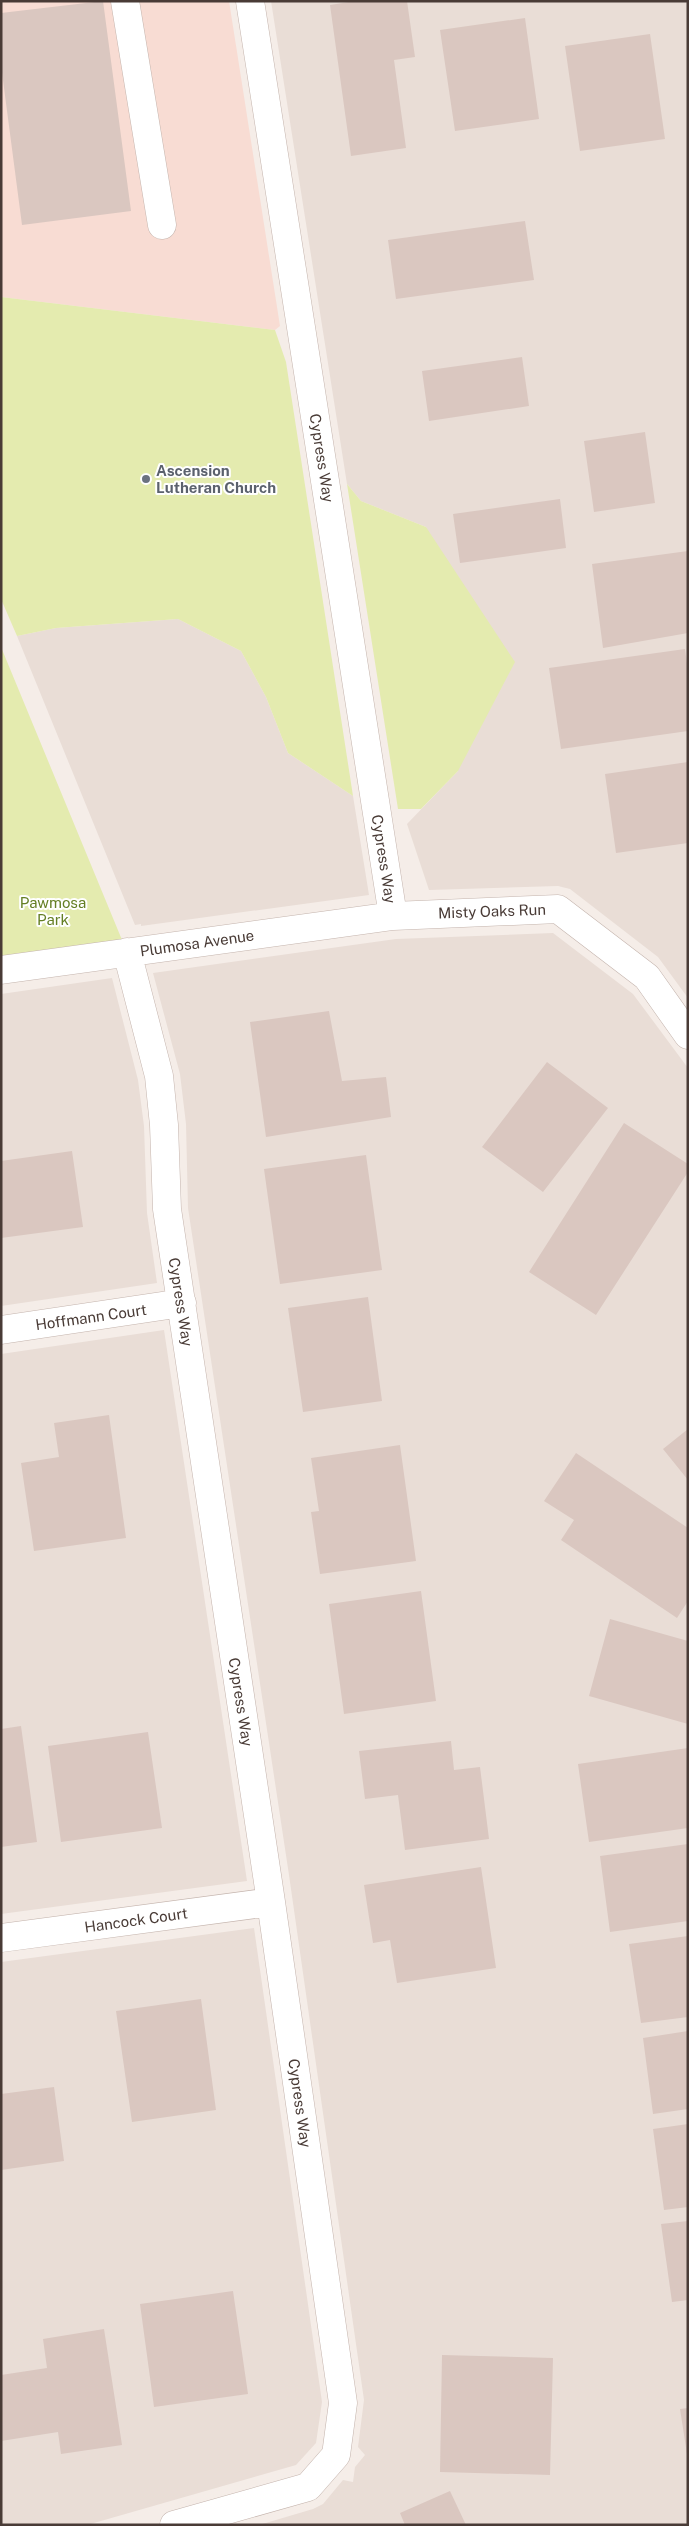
<svg xmlns="http://www.w3.org/2000/svg" width="689" height="2526" font-family="'Public Sans',sans-serif">
<style>
.residential{fill:#e9ddd6}
.commercial{fill:#f8dcd3}
.green{fill:#e4ebaf}
.building{fill:#dac7c0}
.lines{fill:none;stroke-linecap:round;stroke-linejoin:round}
.minor-casing{stroke:#c4b4ad;stroke-width:29}
.minor{stroke:#fff;stroke-width:28}
.worship-dot{fill:#6b7280;stroke:#fff;stroke-width:2}
.labels{text-anchor:middle;dominant-baseline:central;stroke-width:4;stroke-linejoin:round;paint-order:stroke}
.street-label{font-size:15px;fill:#493b36;stroke:#fff}
.worship-label{font-size:15px;font-weight:bold;fill:#5b616d;stroke:#fff;text-anchor:start}
.park-label{font-size:15px;fill:#657f25;stroke:#fff}
</style>
<rect width="100%" height="100%" fill="#f5ede8"/>
<!-- residential -->
<path class="residential" d="M271,1H688V998L658,957L570,889L558,886L429,890L407,824L458,771L426,527L361,501L347,484Z
M178,619L241,651L266,697L288,753L353,796L369,895L141,926V924L135,925L17,636L56,628Z
M553,933L633,994L688,1068V2525H259L313,2509L323,2504L343,2480L353,2482L355,2467L365,2455L358,2447L364,2400L289,1875L188,1208L186,1124L180,1074L153,973L396,939Z
M112,978L138,1080L144,1126L147,1213L157,1283L1,1306V994Z
M164,1330L247,1881L1,1914V1354Z
M254,1928L322,2402L316,2443L296,2465L87,2525H1V1962Z"/>
<!-- commercial -->
<path class="commercial" d="M1,1H229L280,326L275,330L1,297Z"/>
<!-- green -->
<path class="green" d="M1,297L275,330L286,362L353,796L288,753L266,697L241,651L178,619L56,628L17,636L1,599Z
M347,484L361,501L426,527L515,662L458,771L421,809H398Z
M1,647L127,952L1,970Z"/>
<!-- building -->
<path class="building" d="M103,1L131,211L22,225L1,65V13Z
M355,1H407L415,57L394,60L406,148L351,156L330,5Z
M525,18L539,119L455,131L440,30Z
M650,34L665,139L580,151L565,46Z
M525,221L534,280L396,299L388,240Z
M522,357L529,406L429,421L422,371Z
M645,432L655,503L594,512L584,441Z
M560,499L566,548L460,563L453,514Z
M688,551V633L603,648L592,564Z
M685,649L688,671V731L561,749L549,668Z
M688,762V843L616,853L605,774Z
M329,1011L342,1081L386,1077L391,1117L266,1137L250,1022Z
M547,1062L608,1108L543,1192L482,1147Z
M624,1123L688,1164V1172L596,1315L529,1272Z
M72,1151L83,1227L1,1238V1161Z
M366,1155L382,1270L280,1284L264,1169Z
M368,1297L382,1401L303,1412L288,1308Z
M109,1415L126,1538L34,1551L21,1463L59,1457L54,1423Z
M688,1429V1480L663,1449Z
M400,1445L416,1561L320,1574L311,1512L319,1511L311,1458Z
M576,1453L688,1528V1601L677,1618L561,1540L574,1520L544,1501Z
M421,1591L436,1701L344,1714L329,1604Z
M610,1619L688,1641V1724L589,1696Z
M21,1726L37,1842L1,1847V1729Z
M148,1732L162,1828L61,1842L48,1746Z
M451,1741L454,1770L480,1767L489,1839L405,1850L398,1795L365,1799L359,1751Z
M688,1748V1828L589,1842L578,1764Z
M688,1844V1921L610,1932L600,1856Z
M481,1867L496,1968L397,1983L390,1940L373,1943L364,1885Z
M688,1936V2017L641,2023L629,1944Z
M201,1999L216,2110L132,2122L116,2011Z
M688,2031V2109L653,2114L643,2038Z
M54,2087L64,2161L1,2170V2094Z
M688,2124V2207L664,2210L653,2129Z
M688,2221V2300L672,2302L661,2224Z
M233,2291L248,2394L154,2407L140,2304Z
M104,2329L122,2445L61,2454L58,2432L1,2441V2375L47,2368L43,2339Z
M442,2355L553,2358L550,2475L440,2472Z
M688,2408V2454H687L680,2409Z
M450,2491L466,2525H405L400,2513Z"/>
<g class="lines">
<!-- minor casing -->
<g class="minor-casing">
<path id="minor" d="M125,1L162,225
M250,1L393,916
M127,952L159,1076L164,1125L167,1209L271,1902L343,2403L336,2455L308,2487L174,2525
M1,970L393,916L558,909L647,977L688,1035
M1,1330L182,1303
M1,1938L271,1902"/>
</g>
<!-- minor -->
<use href="#minor" class="minor"/>
</g>
<!-- markers -->
<circle class="worship-dot" cx="146" cy="479" r="5"/>
<g class="labels">
<!-- street labels -->
<g class="street-label">
<text transform="translate(322 458) rotate(81)">Cypress Way</text>
<text transform="translate(384 859) rotate(81)">Cypress Way</text>
<text transform="translate(492 911) rotate(-2)">Misty Oaks Run</text>
<text transform="translate(197 943) rotate(-8)">Plumosa Avenue</text>
<text transform="translate(181 1302) rotate(81)">Cypress Way</text>
<text transform="translate(91 1317) rotate(-8)">Hoffmann Court</text>
<text transform="translate(241 1702) rotate(81)">Cypress Way</text>
<text transform="translate(136 1920) rotate(-8)">Hancock Court</text>
<text transform="translate(300 2103) rotate(82)">Cypress Way</text>
</g>
<!-- worship labels -->
<g class="worship-label">
<text x="156" y="470">Ascension<tspan x="156" dy="17">Lutheran Church</tspan></text>
</g>
<!-- park labels -->
<g class="park-label">
<text x="53" y="902">Pawmosa<tspan x="53" dy="17">Park</tspan></text>
</g>
</g>
<!-- border -->
<rect width="689" height="2526" fill="none" stroke="#493b36" stroke-width="5"/>
</svg>
